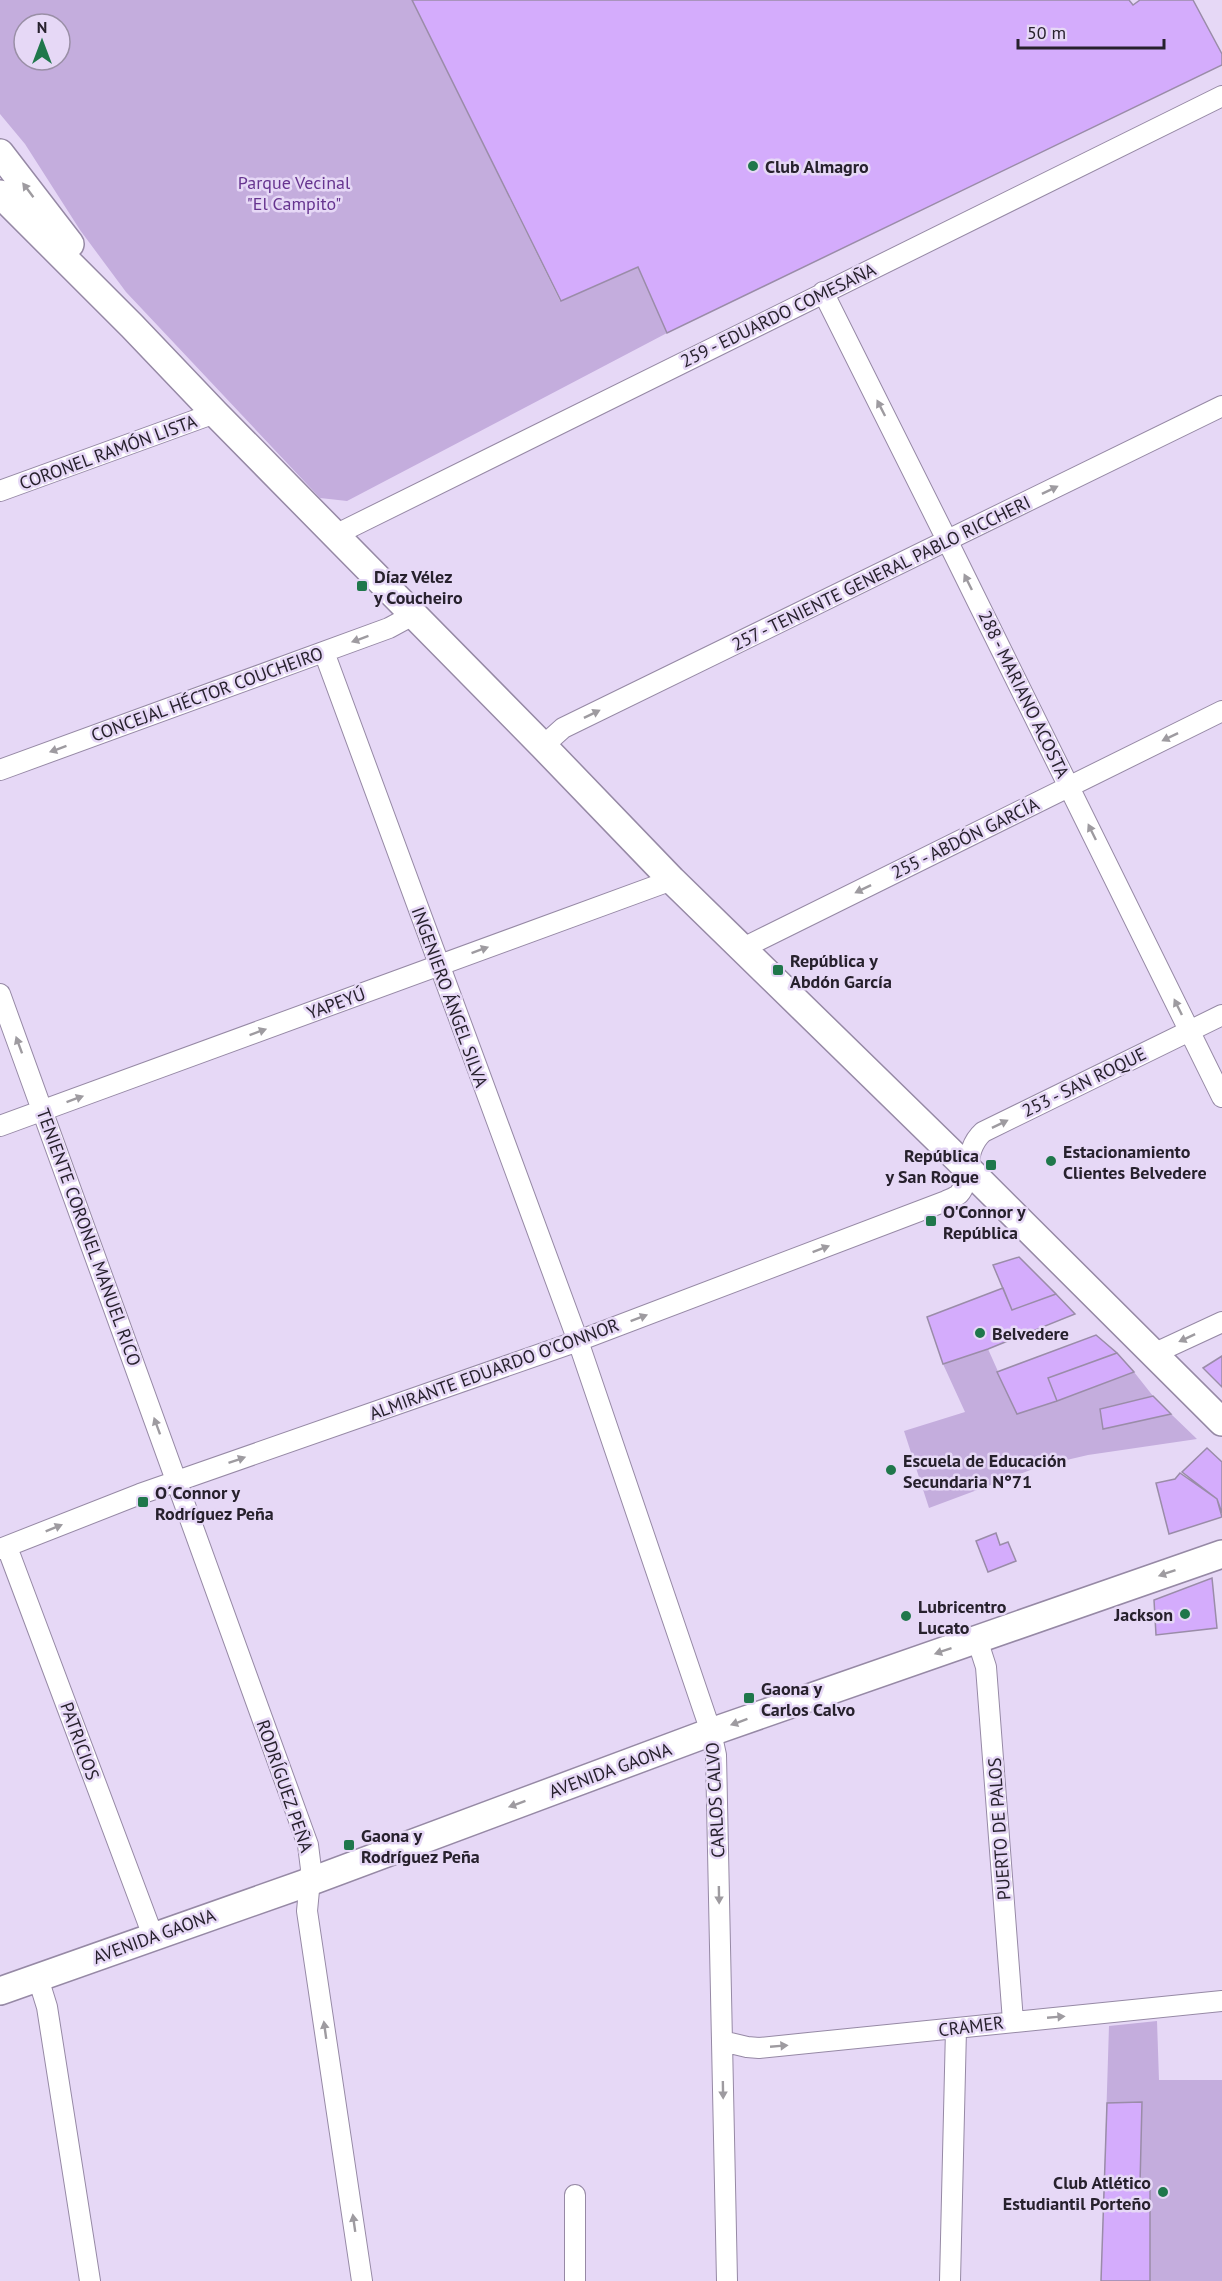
<svg xmlns="http://www.w3.org/2000/svg" width="1222" height="2281" font-family="'PT Sans',sans-serif">
<style>
.green{fill:#c4addd;fill-rule:evenodd}
.building{fill:#d4acfc;stroke:#9a8ca8;stroke-width:1.5}
.lines{fill:none;stroke-linecap:round;stroke-linejoin:round}
.minor-casing{stroke:#9689a5;stroke-width:22}
.secondary-casing{stroke:#9689a5;stroke-width:30}
.minor{stroke:#fff;stroke-width:20}
.secondary{stroke:#fff;stroke-width:27}
.oneway{fill:#9e9ba0}
.poi-dot{fill:#1f774b;stroke:#e6d8f6;stroke-width:2}
.labels{text-anchor:middle;dominant-baseline:central;stroke-width:5;stroke-linejoin:round;paint-order:stroke}
.poi-label{font-size:18px;font-weight:bold;fill:#27212d;stroke:#e6d8f6;text-anchor:start}
.park-label{font-size:18px;fill:#66348f;stroke:#e6d8f6}
.street-label{font-size:18px;fill:#27212d;stroke:#e6d8f6}
</style>
<rect width="100%" height="100%" fill="#e6d8f6"/>
<!-- green -->
<path class="green" d="M0,0H412L560,301L638,267L667,333L347,501L320,498L126,292L80,230L25,144L0,114ZM24,24H60V60H24Z
M988,1349L1017,1414L1134,1372L1153,1396L1100,1409L1103,1429L1171,1414L1197,1439L1088,1455L1041,1466L929,1508L904,1431L965,1412L943,1364Z
M1157,2021L1159,2080H1222V2281H1101L1109,2026Z"/>
<!-- building -->
<path class="building" d="M412,0H1129L1133,5L1140,0H1193L1222,54V65L667,333L638,267L561,301Z
M1019,1257L1056,1294L1012,1310L993,1265Z
M1003,1288L1012,1310L1056,1294L1075,1314L988,1349L943,1364L927,1317Z
M1096,1335L1117,1353L1048,1378L1057,1401L1017,1414L997,1372Z
M1117,1353L1134,1372L1057,1401L1048,1378Z
M1222,1356V1387L1203,1368Z
M1153,1396L1171,1414L1103,1429L1100,1409Z
M1207,1448L1222,1462V1513L1217,1499L1182,1472Z
M1180,1473L1217,1499L1222,1517L1169,1534L1156,1483L1175,1479Z
M996,1533L1000,1545L1008,1542L1016,1561L988,1572L976,1541Z
M1212,1578L1217,1628L1156,1635L1154,1600Z
M1142,2102L1140,2185H1150V2281H1101L1107,2103Z"/>
<g class="lines">
<!-- minor casing -->
<g class="minor-casing">
<path id="minor" d="M823,292L947,540L1222,1097
M0,491L215,413
M335,535L1222,96
M324,652L578,1341L711,1732L716,1755L727,2281
M543,746L563,728L1222,406
M0,770L389,628L413,615
M741,949L1222,711
M0,994L308,1845L311,1869L307,1911L362,2281
M0,1126L672,880
M1153,1354L1222,1322
M7,1547L153,1936
M0,1549L140,1494L578,1341L946,1201C950,1199 956,1197 959,1194C973,1178 962,1151 983,1132L1222,1015
M977,1639L986,1667L1013,2021
M38,1978L47,2007L90,2281
M722,2041L747,2047L759,2048L1222,2001
M575,2195V2281
M950,2281L956,2029"/>
</g>
<!-- secondary casing -->
<g class="secondary-casing">
<path id="secondary" d="M0,153L70,244
M0,194L132,326L215,413L543,746L672,880L967,1168L1222,1422
M0,1991L309,1882L711,1732L1222,1554"/>
</g>
<!-- minor -->
<use href="#minor" class="minor"/>
<!-- secondary -->
<use href="#secondary" class="secondary"/>
</g>
<!-- one-way arrows -->
<defs><path id="oneway-solid" d="M-6-.8H1V-3.2L6.5 0L1 3.2V.8H-6Z" transform="scale(1.5)"/></defs>
<g class="oneway">
<use href="#oneway-solid" transform="translate(28 190) rotate(-127)"/>
<use href="#oneway-solid" transform="translate(881 408) rotate(-117)"/>
<use href="#oneway-solid" transform="translate(1050 490) rotate(-26)"/>
<use href="#oneway-solid" transform="translate(968 582) rotate(-116)"/>
<use href="#oneway-solid" transform="translate(360 639) rotate(160)"/>
<use href="#oneway-solid" transform="translate(592 714) rotate(-26)"/>
<use href="#oneway-solid" transform="translate(1170 737) rotate(154)"/>
<use href="#oneway-solid" transform="translate(58 749) rotate(160)"/>
<use href="#oneway-solid" transform="translate(1092 832) rotate(-116)"/>
<use href="#oneway-solid" transform="translate(863 889) rotate(154)"/>
<use href="#oneway-solid" transform="translate(480 950) rotate(-20)"/>
<use href="#oneway-solid" transform="translate(1178 1007) rotate(-116)"/>
<use href="#oneway-solid" transform="translate(258 1032) rotate(-20)"/>
<use href="#oneway-solid" transform="translate(19 1045) rotate(-110)"/>
<use href="#oneway-solid" transform="translate(75 1099) rotate(-20)"/>
<use href="#oneway-solid" transform="translate(1000 1124) rotate(-26)"/>
<use href="#oneway-solid" transform="translate(821 1249) rotate(-21)"/>
<use href="#oneway-solid" transform="translate(639 1318) rotate(-21)"/>
<use href="#oneway-solid" transform="translate(1187 1338) rotate(155)"/>
<use href="#oneway-solid" transform="translate(157 1426) rotate(-110)"/>
<use href="#oneway-solid" transform="translate(237 1460) rotate(-19)"/>
<use href="#oneway-solid" transform="translate(54 1528) rotate(-22)"/>
<use href="#oneway-solid" transform="translate(1167 1573) rotate(161)"/>
<use href="#oneway-solid" transform="translate(943 1651) rotate(161)"/>
<use href="#oneway-solid" transform="translate(739 1722) rotate(160)"/>
<use href="#oneway-solid" transform="translate(517 1804) rotate(160)"/>
<use href="#oneway-solid" transform="translate(719 1895) rotate(89)"/>
<use href="#oneway-solid" transform="translate(1056 2017) rotate(-5)"/>
<use href="#oneway-solid" transform="translate(325 2030) rotate(-98)"/>
<use href="#oneway-solid" transform="translate(779 2046) rotate(-5)"/>
<use href="#oneway-solid" transform="translate(723 2090) rotate(89)"/>
<use href="#oneway-solid" transform="translate(354 2223) rotate(-98)"/>
</g>
<!-- markers -->
<g class="poi-dot">
<circle cx="753" cy="166" r="6"/>
<rect x="356" y="580" width="12" height="12" rx="3"/>
<rect x="772" y="964" width="12" height="12" rx="3"/>
<circle cx="1051" cy="1161" r="6"/>
<rect x="985" y="1159" width="12" height="12" rx="3"/>
<rect x="925" y="1215" width="12" height="12" rx="3"/>
<circle cx="980" cy="1333" r="6"/>
<circle cx="891" cy="1470" r="6"/>
<rect x="137" y="1496" width="12" height="12" rx="3"/>
<circle cx="1185" cy="1614" r="6"/>
<circle cx="906" cy="1616" r="6"/>
<rect x="743" y="1692" width="12" height="12" rx="3"/>
<rect x="343" y="1839" width="12" height="12" rx="3"/>
<circle cx="1163" cy="2192" r="6"/>
</g>
<g class="labels">
<!-- poi labels -->
<g class="poi-label">
<text x="765" y="166">Club Almagro</text>
<text x="374" y="576">Díaz Vélez<tspan x="374" dy="21">y Coucheiro</tspan></text>
<text x="790" y="960">República y<tspan x="790" dy="21">Abdón García</tspan></text>
<text x="1063" y="1151">Estacionamiento<tspan x="1063" dy="21">Clientes Belvedere</tspan></text>
<text x="979" y="1155" text-anchor="end">República<tspan x="979" dy="21">y San Roque</tspan></text>
<text x="943" y="1211">O'Connor y<tspan x="943" dy="21">República</tspan></text>
<text x="992" y="1333">Belvedere</text>
<text x="903" y="1460">Escuela de Educación<tspan x="903" dy="21">Secundaria N°71</tspan></text>
<text x="155" y="1492">O´Connor y<tspan x="155" dy="21">Rodríguez Peña</tspan></text>
<text x="918" y="1606">Lubricentro<tspan x="918" dy="21">Lucato</tspan></text>
<text x="1173" y="1614" text-anchor="end">Jackson</text>
<text x="761" y="1688">Gaona y<tspan x="761" dy="21">Carlos Calvo</tspan></text>
<text x="361" y="1835">Gaona y<tspan x="361" dy="21">Rodríguez Peña</tspan></text>
<text x="1151" y="2182" text-anchor="end">Club Atlético<tspan x="1151" dy="21">Estudiantil Porteño</tspan></text>
</g>
<!-- park labels -->
<g class="park-label">
<text x="294" y="182">Parque Vecinal<tspan x="294" dy="21">"El Campito"</tspan></text>
</g>
<!-- street labels -->
<g class="street-label">
<text transform="translate(778 315) rotate(-26)">259 - EDUARDO COMESAÑA</text>
<text transform="translate(108 452) rotate(-20)">CORONEL RAMÓN LISTA</text>
<text transform="translate(881 573) rotate(-26)">257 - TENIENTE GENERAL PABLO RICCHERI</text>
<text transform="translate(207 694) rotate(-20)">CONCEJAL HÉCTOR COUCHEIRO</text>
<text transform="translate(1024 694) rotate(64)">288 - MARIANO ACOSTA</text>
<text transform="translate(965 838) rotate(-26)">255 - ABDÓN GARCÍA</text>
<text transform="translate(450 997) rotate(70)">INGENIERO ÁNGEL SILVA</text>
<text transform="translate(336 1003) rotate(-20)">YAPEYÚ</text>
<text transform="translate(1084 1082) rotate(-26)">253 - SAN ROQUE</text>
<text transform="translate(89 1237) rotate(70)">TENIENTE CORONEL MANUEL RICO</text>
<text transform="translate(494 1369) rotate(-20)">ALMIRANTE EDUARDO O'CONNOR</text>
<text transform="translate(80 1741) rotate(70)">PATRICIOS</text>
<text transform="translate(610 1770) rotate(-20)">AVENIDA GAONA</text>
<text transform="translate(285 1786) rotate(71)">RODRÍGUEZ PEÑA</text>
<text transform="translate(715 1800) rotate(-93)">CARLOS CALVO</text>
<text transform="translate(999 1829) rotate(-94)">PUERTO DE PALOS</text>
<text transform="translate(154 1936) rotate(-20)">AVENIDA GAONA</text>
<text transform="translate(971 2026) rotate(-7)">CRAMER</text>
</g>
</g>
<!-- north arrow -->
<g transform="translate(42 42)"><circle r="28" fill="#e6d8f6" stroke="#9a8fa6" stroke-width="1.5"/>
<path d="M0-4.5L10 22L0 15L-10 22Z" fill="#1f774b"/>
<text y="-9" font-size="16" font-weight="bold" text-anchor="middle" fill="#27212d">N</text>
</g>
<!-- scale -->
<path d="M1018 39v9h146v-9" fill="none" stroke="#27212d" stroke-width="3"/>
<text x="1027" y="39" font-size="18" fill="#27212d" stroke="#e6d8f6" stroke-width="4.5" paint-order="stroke">50 m</text>
</svg>
